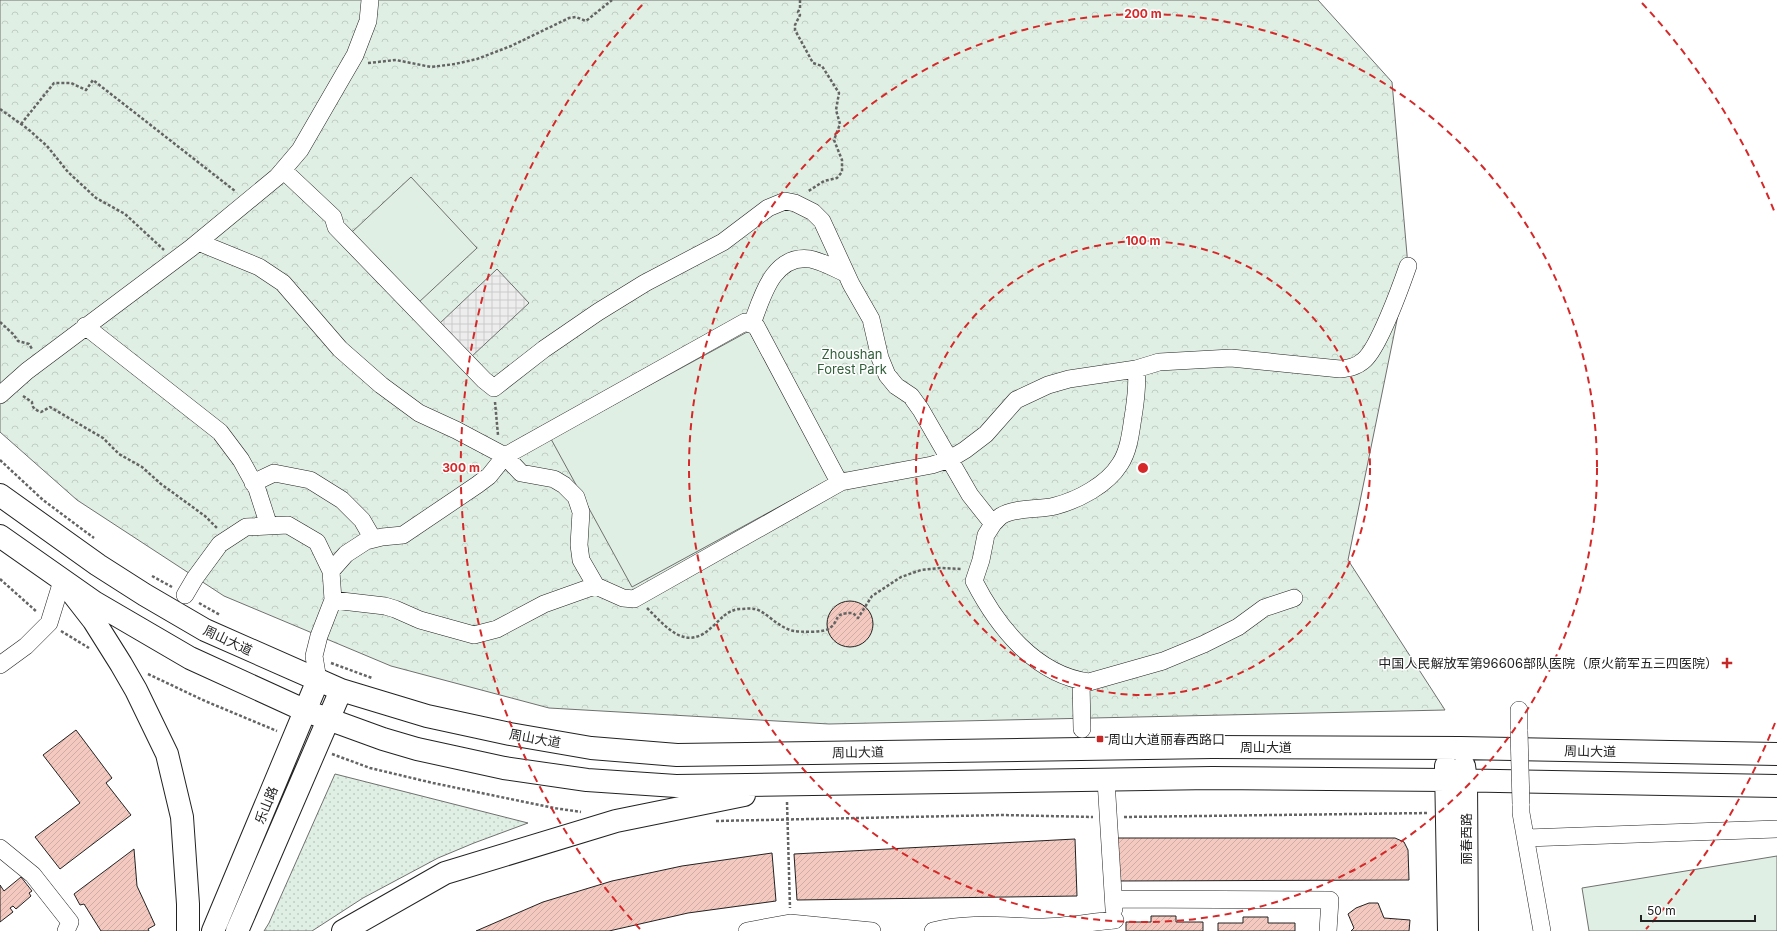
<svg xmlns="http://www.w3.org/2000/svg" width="1777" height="931" font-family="Inter,'Noto Sans SC',sans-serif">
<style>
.grass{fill:url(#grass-dots);stroke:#6f6f6f}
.forest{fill:url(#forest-crowns);stroke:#6f6f6f}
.green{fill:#e0efe3;stroke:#6f6f6f}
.plaza{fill:url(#plaza-grid);stroke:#6f6f6f}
.building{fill:url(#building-hatch);stroke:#222}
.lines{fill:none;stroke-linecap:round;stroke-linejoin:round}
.minor-casing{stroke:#222;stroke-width:18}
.major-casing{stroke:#222;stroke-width:24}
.path{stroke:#646464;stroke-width:2.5;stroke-dasharray:3 2;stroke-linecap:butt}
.minor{stroke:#fff;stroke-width:17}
.major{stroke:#fff;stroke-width:22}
.minor-bridge-casing{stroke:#222;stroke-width:18;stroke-linecap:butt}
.minor-bridge{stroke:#fff;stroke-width:17}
.ring{fill:none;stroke:#d62828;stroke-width:2;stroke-dasharray:7 5}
.poi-dot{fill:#c62828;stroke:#fff;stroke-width:1.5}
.labels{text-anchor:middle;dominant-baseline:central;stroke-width:3;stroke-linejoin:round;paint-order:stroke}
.park-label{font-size:13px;fill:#2f5e38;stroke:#fff}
.street-label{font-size:13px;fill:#222;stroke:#fff}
.poi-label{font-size:13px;fill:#222;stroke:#fff;text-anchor:end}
.centre{fill:#d62828;stroke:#fff;stroke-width:2}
.ring-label{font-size:12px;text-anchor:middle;font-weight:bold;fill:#d62828;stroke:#fff;stroke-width:3;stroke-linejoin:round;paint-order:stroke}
</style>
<defs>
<pattern id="grass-dots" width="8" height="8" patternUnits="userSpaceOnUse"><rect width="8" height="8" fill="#e0efe3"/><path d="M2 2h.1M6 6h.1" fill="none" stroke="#c0cdc2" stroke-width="1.8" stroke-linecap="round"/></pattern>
<pattern id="forest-crowns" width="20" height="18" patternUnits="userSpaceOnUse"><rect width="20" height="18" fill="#e0efe3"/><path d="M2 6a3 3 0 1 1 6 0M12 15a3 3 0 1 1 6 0" fill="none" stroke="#c0cdc2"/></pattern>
<pattern id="plaza-grid" width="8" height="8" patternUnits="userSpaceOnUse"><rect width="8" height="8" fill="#ededed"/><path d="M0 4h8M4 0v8" fill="none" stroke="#cbcbcb"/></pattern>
<pattern id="building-hatch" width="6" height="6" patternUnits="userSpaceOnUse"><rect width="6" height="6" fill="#f3c9c0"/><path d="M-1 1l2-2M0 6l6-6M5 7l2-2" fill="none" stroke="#d0aca5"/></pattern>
</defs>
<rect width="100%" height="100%" fill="#fff"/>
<!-- grass -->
<path class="grass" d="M335,774L528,823L474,843L438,858L363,898L312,931H264L269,923Z"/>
<!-- forest -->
<path class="forest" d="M0,0H1318L1392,82L1408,266L1348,560L1445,710L829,724L549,708L391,666L224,596L77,500L0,432Z"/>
<!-- green -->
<path class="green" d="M411,177L477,248L418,303L352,232Z
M749,331L830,479L632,587L551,439Z
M1777,856V931H1589L1582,888Z"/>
<!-- plaza -->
<path class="plaza" d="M497,269L529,303L471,357L439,324Z"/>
<!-- building -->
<path class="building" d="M827 624a23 23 0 1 1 46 0a23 23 0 1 1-46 0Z
M76,730L112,778L106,783L131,815L60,869L35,837L80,803L43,755Z
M1114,838H1395L1404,842L1408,850L1409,880L1116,881Z
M1075,839L1077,896L797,900L794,854Z
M134,849L137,886L155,925L148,929L149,931H101L84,904L80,905L74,894Z
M772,853L776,901L688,913L609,931H476L543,902L612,881L682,866Z
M21,877L32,891L29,893L31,896L16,909L13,906L10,908L13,912L0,922V885L4,891Z
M1369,903H1378L1384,918L1410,920L1409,931H1351L1354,928L1348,914L1356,908Z
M1151,916H1176V922H1203V931H1126V922H1151Z
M1243,917H1268V923H1295V931H1218V923H1243Z"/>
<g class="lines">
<!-- minor casing -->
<g class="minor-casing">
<path id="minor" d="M283,170L333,217L336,227L484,380L494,388L544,349L598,312L645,283L723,242L768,208L785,201L795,203L813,212L822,221L851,284L871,319L880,358L887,375L896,386L911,396L921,410L970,495L993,524L986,535L981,560L974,581C997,626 1035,675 1089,682L1163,661L1204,644L1238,627L1264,608L1294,598
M198,242L259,267L283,283L340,349L381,385L419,413L456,430L505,456L489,476L477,485L403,535L382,537L366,541L346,554L331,571L333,600L319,636L314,656L318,680
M752,324C762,297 773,254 810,259C821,261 834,268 845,273
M85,326L220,432L241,460L257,489L269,526
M0,395L27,371L191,248L277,177L300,150L355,55L368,21L370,0
M253,483L274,473L310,480L342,500L362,520L373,539
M993,524C995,522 998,518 1001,516C1015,507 1040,510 1055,506C1078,500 1107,485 1120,464C1130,449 1131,428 1134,411C1136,397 1138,382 1136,369
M596,586L581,560L579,545L581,512L576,497L564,485L554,479L521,473L505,456L745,322L756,326L839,482
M185,595L195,578L220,544L246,527L288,525L317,542L331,571
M333,600L385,606L395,609L420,620L474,635L497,629L544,604L589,588L596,586L623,598L634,599L841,482L932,465L950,459L965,450L986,434L1016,400L1048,385L1069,379L1136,369L1159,362L1231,358L1340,369C1349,368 1356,367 1363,361C1378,350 1401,286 1408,266
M0,665L26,646L49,623L62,581
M1081,681L1082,729
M1519,710V731
M1106,780L1114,909
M1521,804V813L1542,931
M1526,838L1777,829
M0,848L33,875L70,922L66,931
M1114,899L1330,900L1328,931
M747,931L790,923L872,931
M933,931C967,922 1000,926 1035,927C1061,928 1089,922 1115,920"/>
</g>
<!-- major casing -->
<g class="major-casing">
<path id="major" d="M0,495L98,565L145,595L205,630L341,690L427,716L510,734L591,748L677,755L1212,747L1461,748L1777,754
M0,536L94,602L190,658L306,711L383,739L417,749L504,768L587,780L676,786L1212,778L1446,780L1777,786
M73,594L94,621L121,664L136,690L167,754L182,817L188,904V931
M1446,766L1449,931
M1464,766L1466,780L1467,931
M213,931L318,680
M237,931L341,690
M343,931L445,873L616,821L744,795"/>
</g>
<!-- path -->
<path class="path" d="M800,0V8L798,12L800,15L795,25V30L813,63L822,66L839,93L836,110L840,124L834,140L842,160V172L837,178L824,181L807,192
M368,63L396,60L431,67L455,64L477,59L511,46L569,18L576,17L586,21L612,0
M0,109L28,129L47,146L68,172L96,198L125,214L164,250
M21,124L54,83H71L86,90L93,80L235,191
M0,322L13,334L18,341L29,344L32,349
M23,396L32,402C32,408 35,410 41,412L50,407L103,438L119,454L142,467L161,484L205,516L218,529
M495,402L498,435
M0,460L43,500L94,538
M152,576L172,587
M0,579L37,612
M199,603L220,615
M647,608C667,628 686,652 712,627C721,619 726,611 739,609C743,609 751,608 755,609C767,612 778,628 794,631C801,632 824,633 830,628C841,619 832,613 853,613L858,618L872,596L901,577L921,570L940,568L962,569
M61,631L89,648
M331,663L372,678
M148,674L205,701L277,731
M332,754L370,768L433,783L554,808L581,812
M787,802L790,908
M1124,817L1429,813
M716,821L1002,815L1093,817"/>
<!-- minor -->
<use href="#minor" class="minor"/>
<!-- major -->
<use href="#major" class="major"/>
<!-- minor-bridge casing -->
<g class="minor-bridge-casing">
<path id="minor-bridge" d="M1519,731L1521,804"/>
</g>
<!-- minor-bridge -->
<use href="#minor-bridge" class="minor-bridge"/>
</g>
<!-- distance rings -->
<g class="ring">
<circle cx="1143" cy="468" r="227"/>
<circle cx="1143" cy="468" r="454"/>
<path d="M1775 723A682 682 0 0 1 1646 929M640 929A682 682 0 0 1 644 3M1642 3A682 682 0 0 1 1775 213"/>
</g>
<!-- markers -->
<g class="poi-dot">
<path d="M1725 657h4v4h4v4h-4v4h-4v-4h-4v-4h4z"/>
<rect x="1096" y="735" width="8" height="8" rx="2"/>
</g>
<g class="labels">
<!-- park labels -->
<g class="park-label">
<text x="852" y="354">Zhoushan<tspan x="852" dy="15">Forest Park</tspan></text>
</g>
<!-- street labels -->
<g class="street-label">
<text transform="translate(228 640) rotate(25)">周山大道</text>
<text transform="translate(535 738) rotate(10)">周山大道</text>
<text x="1266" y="747">周山大道</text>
<text transform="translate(1590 751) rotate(1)">周山大道</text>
<text transform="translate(858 752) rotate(-1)">周山大道</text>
<text transform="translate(266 805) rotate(-68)">乐山路</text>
<text transform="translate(1466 839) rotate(-90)">丽春西路</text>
</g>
<!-- poi labels -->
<g class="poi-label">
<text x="1718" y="663">中国人民解放军第96606部队医院（原火箭军五三四医院）</text>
<text x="1108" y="739" text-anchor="start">周山大道丽春西路口</text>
</g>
</g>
<circle cx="1143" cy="468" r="6" class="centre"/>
<g class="ring-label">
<text x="1143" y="18">200 m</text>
<text x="1143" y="245">100 m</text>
<text x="461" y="472">300 m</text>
</g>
<!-- scale -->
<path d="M1641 915v6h114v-6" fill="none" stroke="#222222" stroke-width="2"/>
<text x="1647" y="915" font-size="12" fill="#222222" stroke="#ffffff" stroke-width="3" paint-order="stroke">50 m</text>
</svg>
